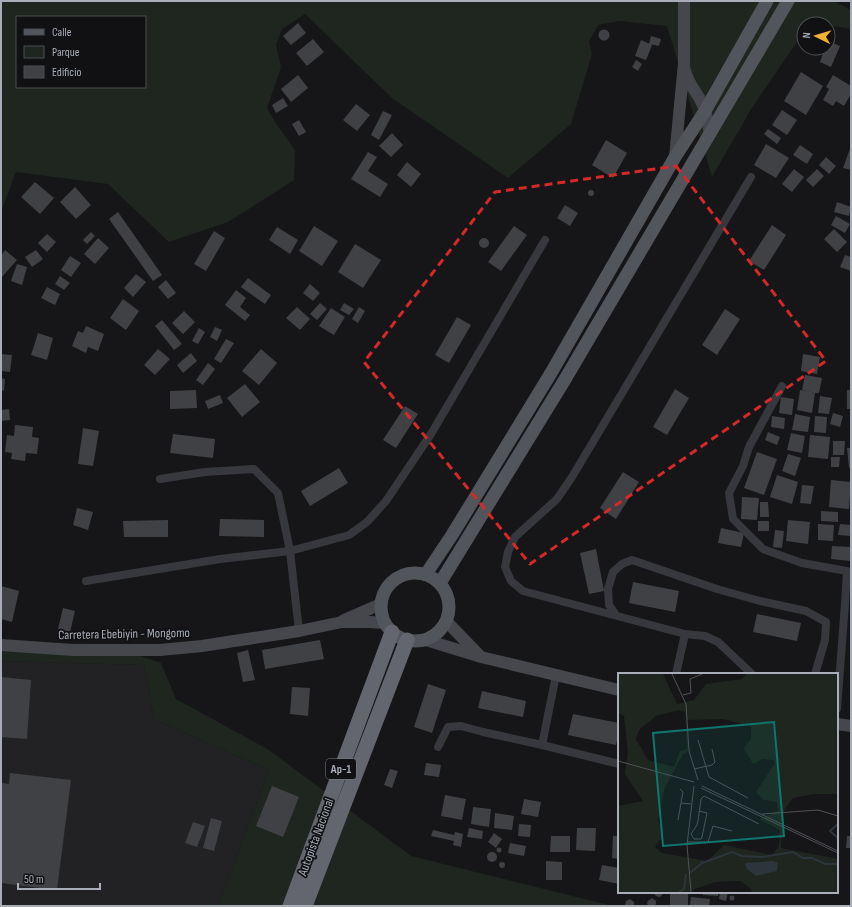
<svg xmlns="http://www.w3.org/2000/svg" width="852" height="907" font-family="'Sofia Sans Condensed',sans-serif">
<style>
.built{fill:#222225}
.green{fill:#1e261f;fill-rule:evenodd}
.building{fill:#404145}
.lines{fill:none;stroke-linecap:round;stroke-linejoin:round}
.street{stroke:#37383d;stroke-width:8}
.secondary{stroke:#45474d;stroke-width:12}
.primary{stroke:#53555c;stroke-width:13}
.highway{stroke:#63666e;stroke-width:15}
.marked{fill:none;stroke:#d62828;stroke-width:3;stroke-dasharray:8 5;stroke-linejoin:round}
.labels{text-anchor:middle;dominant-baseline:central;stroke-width:3.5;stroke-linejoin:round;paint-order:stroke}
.shield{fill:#111113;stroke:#7b7e86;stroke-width:1}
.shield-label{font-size:12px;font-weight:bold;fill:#a8adb8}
.street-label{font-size:13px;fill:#a8adb8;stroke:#111113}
.inset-river{fill:none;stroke:#2c353c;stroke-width:2}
.inset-road{fill:none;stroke:#505258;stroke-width:1}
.view{fill:#0f766e;fill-opacity:0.15;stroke:#0f766e;stroke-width:2}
.inset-edge{fill:none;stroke:#a8adb8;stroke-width:2}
</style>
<rect width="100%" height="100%" fill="#161618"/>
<!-- built -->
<path class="built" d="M1,661L144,665L154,719L269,770L218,906H1Z"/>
<!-- green -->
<path class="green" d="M1,1H834L851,10V29L828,25V24L811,22L809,24H804V32L753,106L712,177L667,26L619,21L598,25L589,42L592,54L571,124L508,178L392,98L305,14L282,29L276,45L281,67L267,108L275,122L295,150L294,180L228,222L169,242L108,184L16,172L1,212ZM17,17H145V87H17Z
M1,647L122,650L161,663L176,699L269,750L411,856L605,904L609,906H218L269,770L154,719L144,665L1,661Z"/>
<!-- building -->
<path class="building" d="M298,23L306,33L291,45L283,36Z
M598.5 35a5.5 5.5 0 1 1 11 0a5.5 5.5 0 1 1-11 0Z
M651,36L661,39L659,46L649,44Z
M313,39L324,52L307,66L296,53Z
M641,40L652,45L646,60L635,56Z
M829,41L840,46L831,67L820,62L825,48H828Z
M636,60L642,64L638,71L632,67Z
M801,72L823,86L806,115L784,101Z
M298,75L308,88L291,102L281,89Z
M833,75L851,86V94L844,106L836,101L833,106L823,100L829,89L826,87Z
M283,98L288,106L276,113L272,105Z
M356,104L370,115L357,131L343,120Z
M782,110L797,120L787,135L772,125Z
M383,111L392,115L379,140L371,135Z
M299,120L306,132L299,136L292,124Z
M768,129L781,138L777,144L764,134Z
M392,133L403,145L391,157L379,146Z
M606,140L627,153L613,178L592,165Z
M766,144L789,158L776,178L754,165Z
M800,145L813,154L807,164L793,155Z
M851,146V170L843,168Z
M368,152L377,157L368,171L388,184L380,197L351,179Z
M826,157L836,166L829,174L819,165Z
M407,162L421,174L411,187L397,175Z
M794,169L804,177L792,192L782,184Z
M817,169L824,176L813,187L806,180Z
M35,182L54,198L40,214L21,197Z
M75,187L91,205L76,219L60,202Z
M588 193a3 3 0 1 1 6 0a3 3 0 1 1-6 0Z
M837,202L851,207L849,216L834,212Z
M565,205L578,213L570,226L557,218Z
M118,212L162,275L153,281L109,219Z
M836,216L850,224L845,233L831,225Z
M772,225L786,235L764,270L749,261Z
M314,226L338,241L322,266L299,251Z
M514,226L527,235L501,271L488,262Z
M277,227L298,240L290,254L269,240Z
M834,229L847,242L837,252L824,239Z
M214,231L225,238L206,271L194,264Z
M91,232L95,236L87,244L83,240Z
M47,234L56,242L47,252L38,243Z
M479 243a5 5 0 1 1 10 0a5 5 0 1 1-10 0Z
M98,238L109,248L95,264L84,254Z
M355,244L381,260L363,288L338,272Z
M5,250L17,260L2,277L1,276V256Z
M36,250L43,259L32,267L25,257Z
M845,255L851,257V271L840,267Z
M70,256L81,263L71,277L61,270Z
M17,264L27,267L22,285L11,281Z
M136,274L146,282L133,297L124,288Z
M60,276L70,283L64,290L55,284Z
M248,278L271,295L265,304L241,287Z
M166,280L176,293L168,299L158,287Z
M310,284L320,293L313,301L303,293Z
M47,287L60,294L55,305L41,298Z
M236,290L246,298L240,307L250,315L245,321L225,305Z
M123,299L139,311L126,330L110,318Z
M320,303L327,309L317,320L310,314Z
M344,303L354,309L349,315L340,310Z
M297,307L310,319L300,330L286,318Z
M359,307L365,311L358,323L352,319Z
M331,308L345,317L334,335L319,326Z
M725,309L740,319L717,355L702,345Z
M184,311L195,322L183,334L172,323Z
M457,317L471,325L449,363L435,355Z
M162,320L182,344L174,350L155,326Z
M86,326L104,334L98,351L88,347L86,353L72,346L78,331L83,333Z
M215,327L222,330L217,341L210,337Z
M199,328L205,332L198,344L192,341Z
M38,333L53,338L47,360L31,355Z
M226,339L234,343L221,363L214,359Z
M158,349L170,359L155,375L144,365Z
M261,349L277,363L259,385L242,371Z
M191,353L197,361L183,373L177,365Z
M1,354L12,355L10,372L1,371Z
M803,354L820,357L817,374L801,371Z
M208,363L215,369L203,385L196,380Z
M805,375L822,378L819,393H815L812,413L797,410L800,390L812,392L802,390Z
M1,378L5,379L4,391L1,390Z
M245,384L260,402L242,417L227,398Z
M675,389L689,398L667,435L653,427Z
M196,390L197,408L170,409V391Z
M847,390H851V409H847Z
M220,395L223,403L208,409L205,401Z
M820,396L832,398L829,414L818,413Z
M781,397L794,399L792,415L779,413Z
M405,406L418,414L396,448L383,440Z
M9,409L10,420L1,421V410Z
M833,413L843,416L840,427L830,424Z
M795,414L810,417L808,432L792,430Z
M772,416L785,418L784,429L771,427Z
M815,416L827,417L826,433L814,432Z
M15,425L33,427L32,437L39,438L37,454L26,453L25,461L11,459L12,453L5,452L7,435L14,436Z
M83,428L99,431L93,466L78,464Z
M768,432L780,437L777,445L765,440Z
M791,433L805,436L802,453L787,450Z
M173,434L215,439L213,458L170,453Z
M810,435L830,437L828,459L808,457Z
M833,441H845L844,455H833Z
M847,448H851V468H849Z
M757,452L777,459L764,495L744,488Z
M788,454L801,458L795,476L782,471Z
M831,457H840L839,467H831Z
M339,468L348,483L310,506L301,491Z
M623,472L639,482L616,519L600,508Z
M777,475L798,482L792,504L770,497Z
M831,480L851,482L849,509L829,507Z
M802,485L814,486L811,504L800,503Z
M742,497L759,498L757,520L741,519Z
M760,502H768L769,517H760Z
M77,508L93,512L88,530L73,525Z
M821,511L838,512V522L821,521Z
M220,519L264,520V537L219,536Z
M168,520V537H124L123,521Z
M788,520L810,522L808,544L786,541Z
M758,521H769V531H758Z
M818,524L834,525L833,541L818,540Z
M840,524L851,525V536L838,535Z
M721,528L744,533L741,547L718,543Z
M775,530L784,531L782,548L773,547Z
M832,546L851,547L850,561L831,559Z
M596,549L604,591L589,594L580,553Z
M633,582L679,591L675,612L629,603Z
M1,586L19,591L12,622L1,619Z
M63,608L75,611L70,632L58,629Z
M757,614L801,623L797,641L753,632Z
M320,640L324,659L265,669L262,650Z
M248,650L255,680L243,682L237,653Z
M1,677L31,680L27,739L1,737Z
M428,684L446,690L432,733L414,727Z
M292,687L310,688L308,716L290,714Z
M482,691L526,701L523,717L478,708Z
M573,714L619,723V730L616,745L568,735Z
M426,763L441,765L439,777L424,775Z
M390,769L398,771L392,788L384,785Z
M10,773L71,780L57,890L1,883V789L2,783L9,784Z
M272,786L299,797L283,837L256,826Z
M445,795L466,799L462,820L441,816Z
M524,799L541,802L538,817L521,814Z
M473,807L491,809L489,827L471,824Z
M495,813L514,816L512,830L494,828Z
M211,818L222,821L214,851L203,848Z
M193,822L205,826L197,847L185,843Z
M519,824L531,825L530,837L518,836Z
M469,828L483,831L482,839L467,837Z
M577,828H596L595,851L576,850Z
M433,830L454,835L455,832L463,834L461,847L453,845L454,841L431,836Z
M494,833L502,839L496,848L488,842Z
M551,836H570V852H550Z
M613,836H619V859L612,858Z
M847,836H851V848H846Z
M510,843L526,846L524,856L508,853Z
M496.5 850a2.5 2.5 0 1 1 5 0a2.5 2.5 0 1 1-5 0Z
M487 857a5 5 0 1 1 10 0a5 5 0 1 1-10 0Z
M546,861L562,862V880H546Z
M499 865a3 3 0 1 1 6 0a3 3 0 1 1-6 0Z
M602,865L619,868V884L599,880Z
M653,892H664L661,896L659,897L656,896Z
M703,892H718V896L703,895Z
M720,892H728L726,901L719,899Z
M670,894H688V906H670Z
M729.5 898a2.5 2.5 0 1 1 5 0a2.5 2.5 0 1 1-5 0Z
M691,897L710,899L709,906L690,905Z
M652,898L656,901V903L655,906H648L647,903L648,901Z
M630,899L634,902V906H625L626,901Z"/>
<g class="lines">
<!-- street -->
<path class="street" d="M751,177L572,477L557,499L515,537L508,552L505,567L511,581L523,591L685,634L705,636L718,642L752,674
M782,386L749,447L743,466L729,493L733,519L763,549L802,563L847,571L845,604L837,709
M160,479L205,472L254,469L278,493L290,551L299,631
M86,581L220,559L290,551L349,535L367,522L386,501L431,434L545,240
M616,615L609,605L608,589L613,572L622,564L632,560L717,589L760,601L806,611L826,622L825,640L815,674
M676,674L685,634
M542,745L619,764
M438,747L448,727L461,726L483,732L542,745L556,675"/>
<!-- secondary -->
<path class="secondary" d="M685,70C688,84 696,91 702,103C707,113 708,124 710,134
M675,157L684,63V1
M344,620L381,604
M446,621L480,656
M426,640L481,657L619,690
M1,645L73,650H160L202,646L299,631L342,622H370L385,623
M837,724L851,726"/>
<!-- primary -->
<path class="primary" d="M381 607a34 34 0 1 1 68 0a34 34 0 1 1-68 0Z
M426,574L452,535L551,373L675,157L705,111L767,1
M440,583L564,381L788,1"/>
<!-- highway -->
<path class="highway" d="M290,906L392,632
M305,906L407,640"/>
</g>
<!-- marked area -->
<path class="marked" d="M676,166L826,361L530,564L364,362L495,192Z"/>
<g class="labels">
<!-- shield labels -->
<rect class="shield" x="326" y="759" width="30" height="20" rx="3"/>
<g class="shield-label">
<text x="341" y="769">Ap-1</text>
</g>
<!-- street labels -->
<g class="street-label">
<text transform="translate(124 634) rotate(-1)">Carretera Ebebiyin - Mongomo</text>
<text transform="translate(316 837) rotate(-70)">Autopista Nacional</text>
</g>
</g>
<!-- overview -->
<g transform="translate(618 673)">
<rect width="220" height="220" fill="#161618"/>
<path d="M0,1H45L59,31L76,27L88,11L124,6L128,1H220V121H196L175,125L166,137V159L163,167V175L220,186V219H133L134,217L123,208L97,209L69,219H0V133L25,128L7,101L10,79L6,43L0,40ZM61,37L67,39L69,76L62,78L56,94L30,87L18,66L21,57L38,43ZM105,46L133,53V66L126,75L135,91L145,86L155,87L157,90L138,119L146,127L159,129L160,138L141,146L162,157L161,173L154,182L106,172L89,188L44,180L37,174L45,163L40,147L47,114L65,81L70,78L69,47Z" fill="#1e261f" fill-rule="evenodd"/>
<path d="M155,188L160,190L159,198L138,203L129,196L127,190Z" fill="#2c353c"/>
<path class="inset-river" d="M220,151L212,158L220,165M72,200L84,190L114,179L124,183L144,184L175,179L185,185H194L207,191H220M61,219L66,216L68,201"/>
<path class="inset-road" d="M54,1L68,31L71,78L80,107M65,22L73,20L72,6L84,1M80,67L91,104L130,125M0,88L76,109M76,96L94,92L97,89L94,76M84,113L220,178M83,115L220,180M62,116L65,119L63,130L73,131M81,138L89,140L84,164L83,166H76L73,161L79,152V151L80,148L83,126L86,123L141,151M144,141L200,137L220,143M60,147L63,130M69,169H90L95,153L114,158M73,219L69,172L76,113"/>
<path class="view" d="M156,49L166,163L45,173L35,60Z"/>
<rect width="220" height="220" class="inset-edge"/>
</g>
<!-- border -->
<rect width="852" height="907" fill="none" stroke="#a8adb8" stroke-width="4"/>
<!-- legend -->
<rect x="16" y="16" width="130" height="72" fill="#111113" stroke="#4d4f55"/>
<rect x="24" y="29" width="20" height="6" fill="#53555c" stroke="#4d4f55"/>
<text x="52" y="36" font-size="12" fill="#a8adb8">Calle</text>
<rect x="24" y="46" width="20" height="12" fill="#1e261f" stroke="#4d4f55"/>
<text x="52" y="56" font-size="12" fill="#a8adb8">Parque</text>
<rect x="24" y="66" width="20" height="12" fill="#404145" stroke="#4d4f55"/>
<text x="52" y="76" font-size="12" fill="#a8adb8">Edificio</text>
<!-- north arrow -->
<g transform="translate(816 36) rotate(275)"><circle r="19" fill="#111113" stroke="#4d4f55"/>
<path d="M0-3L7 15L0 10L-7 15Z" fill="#f2b134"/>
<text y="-6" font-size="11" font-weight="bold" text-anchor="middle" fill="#a8adb8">N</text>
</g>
<!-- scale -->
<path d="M18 883v6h82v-6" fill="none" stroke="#a8adb8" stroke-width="2"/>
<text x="24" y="883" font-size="12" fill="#a8adb8" stroke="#111113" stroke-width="3" paint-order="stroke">50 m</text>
</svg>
